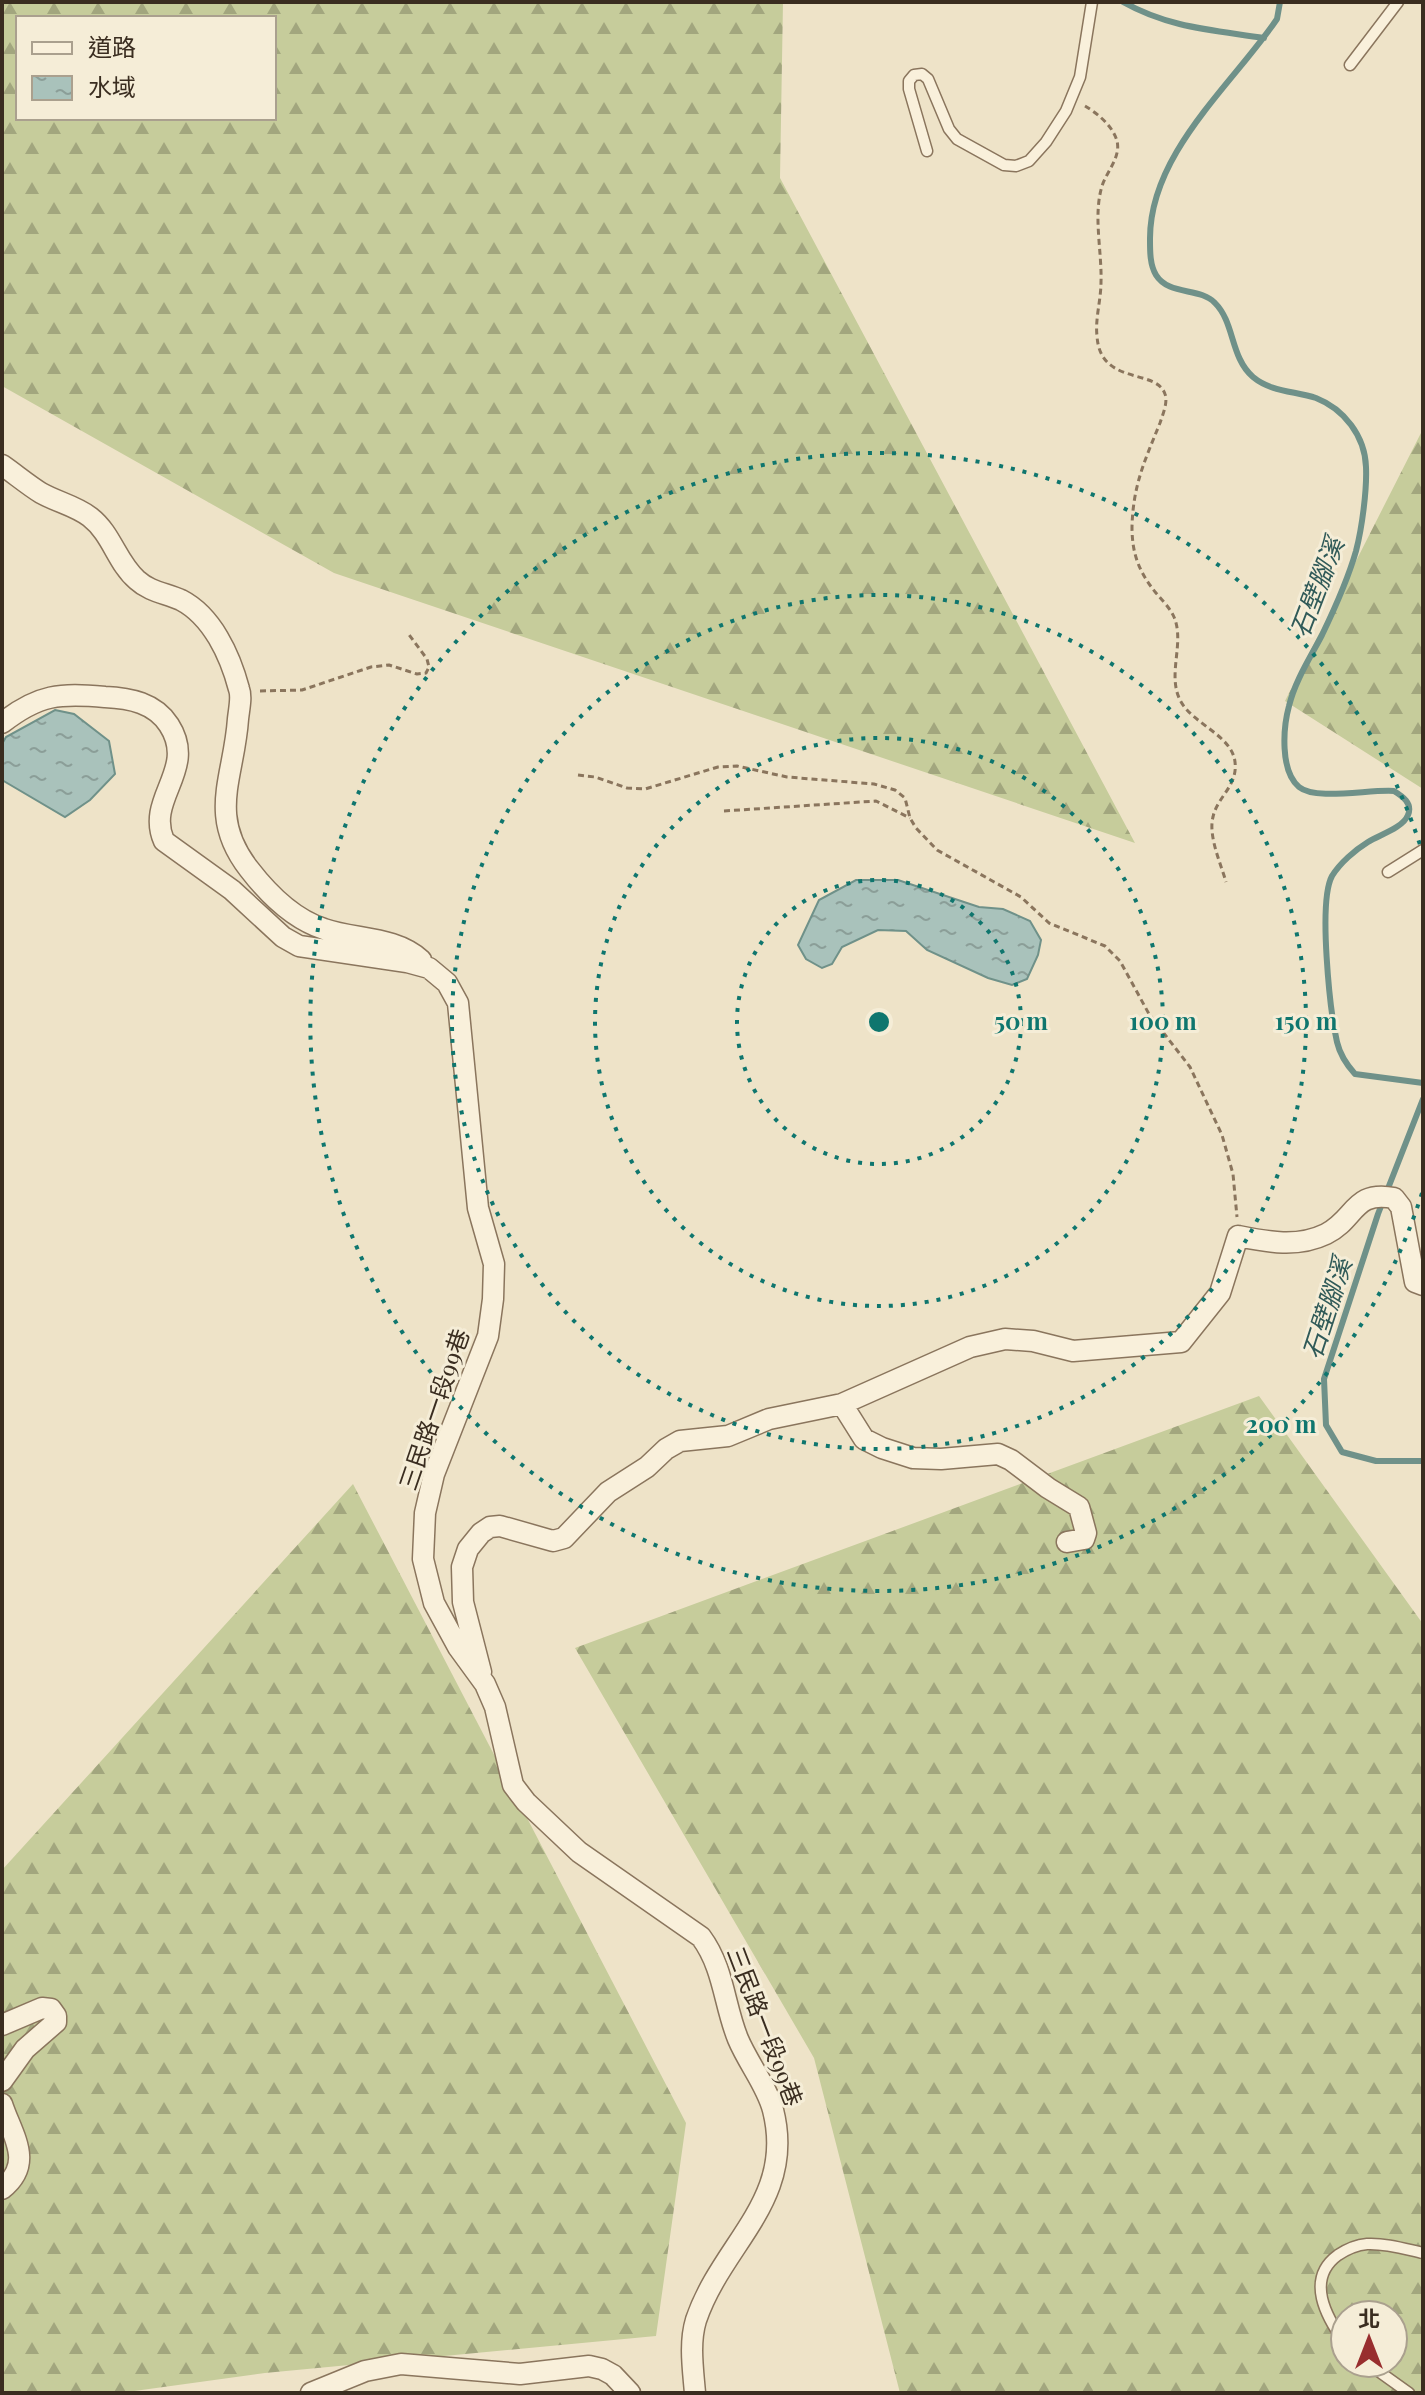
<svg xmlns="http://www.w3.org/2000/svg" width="1425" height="2395" font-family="'Playfair Display','Noto Sans TC',serif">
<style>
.forest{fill:url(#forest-firs);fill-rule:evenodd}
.water{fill:url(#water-ripples);stroke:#6f9189;stroke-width:2}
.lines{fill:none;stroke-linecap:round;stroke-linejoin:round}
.stream{stroke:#6f9189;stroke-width:6}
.lane-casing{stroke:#8a755d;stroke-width:13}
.street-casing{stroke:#8a755d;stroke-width:23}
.path{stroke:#8a755d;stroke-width:3;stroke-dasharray:6 4;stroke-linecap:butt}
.lane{stroke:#f9f0db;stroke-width:10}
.street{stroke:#f9f0db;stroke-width:20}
.ring{fill:none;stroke:#0f766e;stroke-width:4;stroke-dasharray:4 8}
.labels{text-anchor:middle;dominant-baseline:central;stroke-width:6;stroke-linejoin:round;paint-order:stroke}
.street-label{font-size:24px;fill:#3a2d20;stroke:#f5edd7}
.water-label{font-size:26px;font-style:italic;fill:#305a58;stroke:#f5edd7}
.centre{fill:#0f766e;stroke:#f5edd7;stroke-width:4}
.ring-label{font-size:24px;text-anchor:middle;font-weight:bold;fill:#0f766e;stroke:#f5edd7;stroke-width:6;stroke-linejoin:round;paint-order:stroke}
</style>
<defs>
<pattern id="forest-firs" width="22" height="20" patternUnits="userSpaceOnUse" patternTransform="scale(2)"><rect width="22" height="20" fill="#c6cc9b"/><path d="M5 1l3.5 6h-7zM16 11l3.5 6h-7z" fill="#a2a67e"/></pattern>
<pattern id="water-ripples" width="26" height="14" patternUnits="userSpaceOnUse" patternTransform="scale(2)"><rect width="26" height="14" fill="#a9c2bb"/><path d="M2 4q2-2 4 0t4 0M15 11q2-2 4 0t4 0" fill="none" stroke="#8b9e98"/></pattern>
</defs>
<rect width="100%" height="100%" fill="#eee3c8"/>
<!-- forest -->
<path class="forest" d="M2,2H783L780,178L1135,843L334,573L2,386ZM18,18H274V118H18Z
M1423,429V789L1285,701Z
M1259,1396L1423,1624V2393H900L814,2058L575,1648ZM1345,2315H1393V2363H1345Z
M353,1484L686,2123L656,2336L265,2373L120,2393H2V1870Z"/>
<!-- water -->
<path class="water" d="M55,710L74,714L109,741L115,774L90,800L65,817L2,780V744L6,737Z
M856,880H898L979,907L1003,909L1030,921L1041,940L1038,955L1027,979L1012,985L988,978L927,950L906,931L878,930L842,947L832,964L822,968L806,959L798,945L819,900Z"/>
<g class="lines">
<!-- stream -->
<path class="stream" d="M1123,2C1169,28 1213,30 1264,38
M1280,2L1277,19C1232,85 1149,154 1150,240C1150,252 1150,265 1156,275C1169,296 1200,287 1215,303C1235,323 1230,357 1253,377C1271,392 1295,391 1316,398C1344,409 1365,436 1366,467C1367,490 1362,528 1356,551C1348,579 1335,608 1322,635C1310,658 1295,681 1289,706C1283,728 1280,771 1299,787C1316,801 1370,789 1394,791C1402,796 1413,803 1408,815C1403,828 1379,835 1368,842C1355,850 1340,863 1332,876C1318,902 1330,1011 1337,1042C1340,1055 1346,1064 1355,1074L1423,1083
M1423,1099L1378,1214L1324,1379L1326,1425L1342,1452L1376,1461H1423"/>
<!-- lane casing -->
<g class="lane-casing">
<path id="lane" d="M1350,65L1398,2
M927,151L909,89V81L914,75L922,74L928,79L949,129L957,139L1004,165L1016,166L1029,161L1046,142L1066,111L1080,77L1092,2
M1388,872L1423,850
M1345,2343C1326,2317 1305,2279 1338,2255C1347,2249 1356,2245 1367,2244C1386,2243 1405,2249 1423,2253
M1367,2363L1409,2393"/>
</g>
<!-- street casing -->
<g class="street-casing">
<path id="street" d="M2,465C15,474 28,485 41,493C57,502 76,506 90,517C112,534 117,563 137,580C150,592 166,593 181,600C212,616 230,655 239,689C242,697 239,709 238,719C234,778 207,815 249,869C269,895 293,919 324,929C355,940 395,936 421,960
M2,723C39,694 60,693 105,697C130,698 155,703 169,725C198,770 145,798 164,841L232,890L283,937L299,946L407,962L429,968L447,983L458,1003L478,1208L494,1264L493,1299L488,1336L434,1474L425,1513L423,1559L434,1603L458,1647L485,1684L495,1707L513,1785L526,1802L579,1852L701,1937C724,1968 724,2005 738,2039C748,2063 767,2086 773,2110C796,2200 722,2243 696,2320C689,2343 693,2369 695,2393
M842,1404L864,1439L882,1448L913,1458L941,1459L998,1454L1011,1460L1048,1488L1079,1507L1086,1533L1084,1539L1067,1542
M481,1672L463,1602L462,1567L468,1549L481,1533L490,1527L500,1526L553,1541L564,1538L608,1492L647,1467L666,1449L680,1441L728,1436L769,1419L842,1404L970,1347L1005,1339L1033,1341L1073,1351L1181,1342L1220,1293L1238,1236C1268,1242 1297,1248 1326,1234C1356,1219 1353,1190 1394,1198L1401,1207L1415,1282L1423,1285
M2,2025L42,2008L51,2009L56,2016V2022L25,2049L2,2081
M2,2104C12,2135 35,2163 2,2189
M311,2393L365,2371L401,2364L520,2374L589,2366L602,2369L613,2375L630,2393"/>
</g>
<!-- path -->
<path class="path" d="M1085,106C1097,113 1113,126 1117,141C1121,157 1107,171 1102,186C1093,216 1102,251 1101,282C1101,300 1095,319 1097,336C1100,386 1156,368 1165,394C1168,402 1163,414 1160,423C1145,460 1133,485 1132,527C1132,554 1139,572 1156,593C1162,600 1170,608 1174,617C1185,643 1167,674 1180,700C1192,724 1232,735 1235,762C1238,786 1217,797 1213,817C1208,836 1221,864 1226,882
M260,691L302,690L371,667L389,665L417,674L426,673L429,667L427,659L407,632
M578,775L595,777L627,788L645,789L718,767L737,766L787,777L874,784L895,790L905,798L910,818L916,828L937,850L1021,897L1049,923L1105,946L1120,961L1149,1014L1190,1067L1222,1135L1233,1174L1237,1217
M724,811L876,801L910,818"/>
<!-- lane -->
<use href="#lane" class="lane"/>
<!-- street -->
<use href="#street" class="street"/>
</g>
<!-- distance rings -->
<g class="ring">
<circle cx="879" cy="1022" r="142"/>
<circle cx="879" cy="1022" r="284"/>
<circle cx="879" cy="1022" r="427"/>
<path d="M1422 1193A569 569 0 1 1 1422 851"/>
</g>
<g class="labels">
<!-- street labels -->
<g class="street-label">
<text transform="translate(433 1409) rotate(-71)">三民路一段99巷</text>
<text transform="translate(766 2026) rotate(69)">三民路一段99巷</text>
</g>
<!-- water labels -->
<g class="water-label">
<text transform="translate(1316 587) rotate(-69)">石壁腳溪</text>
<text transform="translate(1326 1308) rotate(-72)">石壁腳溪</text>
</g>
</g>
<circle cx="879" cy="1022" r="12" class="centre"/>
<g class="ring-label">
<text x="1021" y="1030">50 m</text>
<text x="1163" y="1030">100 m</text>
<text x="1306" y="1030">150 m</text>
<text x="1281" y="1433">200 m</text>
</g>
<!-- border -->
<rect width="1425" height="2395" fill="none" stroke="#3a2d20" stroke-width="8"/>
<!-- legend -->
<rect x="16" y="16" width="260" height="104" fill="#f5edd7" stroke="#aaa08e" stroke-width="2"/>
<rect x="32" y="42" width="40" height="12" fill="#f9f0db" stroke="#aaa08e" stroke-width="2"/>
<text x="88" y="56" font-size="24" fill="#3a2d20">道路</text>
<rect x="32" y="76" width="40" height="24" fill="url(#water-ripples)" stroke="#aaa08e" stroke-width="2"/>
<text x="88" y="96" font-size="24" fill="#3a2d20">水域</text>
<!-- north arrow -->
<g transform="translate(1369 2339)"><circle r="38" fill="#f5edd7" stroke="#aaa08e" stroke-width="2"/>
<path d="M0-6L14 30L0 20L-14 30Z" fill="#982e2e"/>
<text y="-12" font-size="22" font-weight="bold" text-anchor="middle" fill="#3a2d20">北</text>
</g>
</svg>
